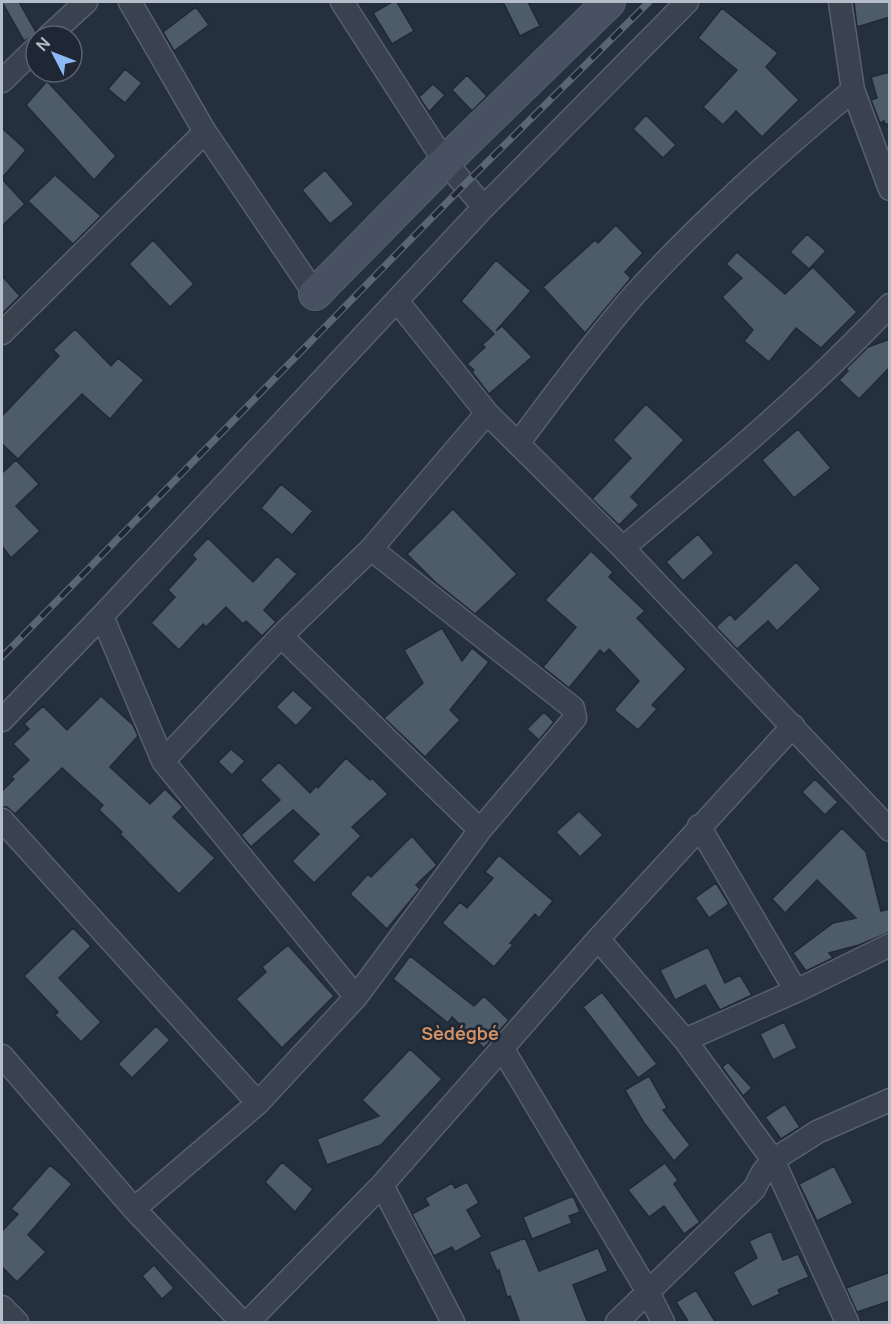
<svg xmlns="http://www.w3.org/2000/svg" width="891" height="1324" font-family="Manrope,sans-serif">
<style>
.building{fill:#4e5b69;stroke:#202935;stroke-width:1.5}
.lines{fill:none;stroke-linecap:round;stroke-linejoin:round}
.street-casing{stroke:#57606c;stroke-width:25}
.secondary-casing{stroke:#57606c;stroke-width:34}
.street{stroke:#39424e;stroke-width:22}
.secondary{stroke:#475161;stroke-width:32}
.rail-casing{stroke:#5b6675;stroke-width:7}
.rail{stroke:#1e2733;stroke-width:4.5;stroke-dasharray:14;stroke-linecap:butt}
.labels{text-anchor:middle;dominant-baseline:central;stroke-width:5;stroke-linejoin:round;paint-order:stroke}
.neighbourhood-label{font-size:18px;font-weight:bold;fill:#d29166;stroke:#1e2733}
</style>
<rect width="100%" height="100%" fill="#25303e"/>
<!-- building -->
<path class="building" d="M2,2H19L36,32V35L24,41Z
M392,2H397L414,31L392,44L373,13Z
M503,2H528L540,26L520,36Z
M854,2H890V17L857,27Z
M196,7L209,25L174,51L163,32Z
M722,8L778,53L766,67L799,100L762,137L736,111L723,125L703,107L737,70L698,38Z
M125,69L142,83L125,103L108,89Z
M890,72V124H885L884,121L880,123L871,100L877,98L871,77Z
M467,75L487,96L472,111L452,90Z
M47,81L116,156L94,180L26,105Z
M433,84L445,95L429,112L419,97Z
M646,115L676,145L663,158L633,129Z
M2,128L26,150L2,178Z
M325,170L354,204L330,224L302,190Z
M55,175L101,216L73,244L28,201Z
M2,179L25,204L2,226Z
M616,225L643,253L625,272L631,278L585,333L543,287L595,240L598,243Z
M807,234L826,251L809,269L790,252Z
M153,240L194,284L170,307L129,264Z
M737,252L785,294L813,267L857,312L821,348L796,328L769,362L744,341L753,330L722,297L742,278L726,264Z
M496,260L531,291L496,331L502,326L532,357L489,394L472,372L474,370L467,364L485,347L482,345L494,334L461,301Z
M2,276L20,296L2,314Z
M75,329L111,366L118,358L144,380L110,419L82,394L18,459L2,444V416L59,356L53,350Z
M890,339V367L859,399L839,380L848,371L846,369L868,347Z
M646,404L684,440L631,497L639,505L619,525L592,499L631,458L613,440Z
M798,429L831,468L794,498L762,460Z
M16,460L39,484L16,506L40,531L11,558L2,546V473Z
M281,484L313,511L292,535L261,508Z
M453,509L517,574L475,614L435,582L407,554Z
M698,534L714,553L683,581L666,562Z
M208,538L253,582L277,556L297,574L264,610L276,622L262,636L246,621L243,624L226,607L206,627L203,624L179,650L151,623L175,597L168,590L196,559L192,555Z
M591,551L613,572L609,577L645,611L637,618L686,669L652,705L657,709L638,730L614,710L639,681L609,649L604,654L600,650L569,688L543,667L576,627L545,600Z
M796,562L821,589L777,631L768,621L737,649L716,627L730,614L735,620Z
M442,628L462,661L472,648L489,662L450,710L460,720L425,757L384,718L423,683L404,650Z
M293,690L313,708L296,726L276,707Z
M101,696L133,725L138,736L110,767L150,804L165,789L183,807L173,817L215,858L179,894L120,834L122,832L99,810L103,805L62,768L15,814L7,807H2V791L14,779L11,777L29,760L13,744L29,729L24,724L43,706L67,730Z
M544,712L554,722L539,740L527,729Z
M231,749L245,761L232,775L218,762Z
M346,758L370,780L372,778L388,794L352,827L361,836L314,883L292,861L319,834L293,810L251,847L241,835L280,800L260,780L279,762L310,793L316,786L318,788Z
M815,779L838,802L825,815L802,792Z
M579,811L603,835L580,857L556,832Z
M842,828L866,852L881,911L890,909V932L859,945L829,953L833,958L806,971L793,953L833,923L856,918L817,880L785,913L772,899Z
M412,836L437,865L416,885L420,889L387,929L350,894L368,874L371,877Z
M499,855L553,901L539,918L535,914L510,943L513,945L494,967L442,923L460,902L467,908L493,878L485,872Z
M716,883L729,904L709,918L695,898Z
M73,928L91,946L59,978L101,1022L81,1042L55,1015L58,1012L24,976Z
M288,945L334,996L282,1048L236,999L266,972L262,967Z
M708,947L725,983L740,975L752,995L720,1010L705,985L675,1000L660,970Z
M410,956L474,1006L484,996L509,1020L484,1048L452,1017L448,1023L393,979Z
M602,992L657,1064L638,1078L583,1007Z
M784,1022L797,1048L773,1060L760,1034Z
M156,1026L170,1040L132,1078L118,1064Z
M410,1049L442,1079L381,1145L327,1165L317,1139L379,1116L362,1100Z
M728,1062L752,1088L743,1096L722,1067Z
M649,1076L667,1108L663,1110L690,1145L674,1161L644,1123L625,1090Z
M785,1104L800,1127L781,1139L765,1117Z
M282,1162L313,1189L295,1212L265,1182Z
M665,1163L678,1180L674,1184L700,1222L684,1234L664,1206L649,1217L628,1190Z
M50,1165L72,1184L28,1235L46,1252L17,1282L2,1267V1231L18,1214L11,1209Z
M834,1166L853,1203L817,1221L799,1184Z
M467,1182L479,1203L467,1210L482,1237L455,1252L452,1247L434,1256L412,1214L429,1205L425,1198L452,1183L455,1188Z
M573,1196L580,1212L569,1216L572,1223L532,1239L523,1217Z
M771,1231L783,1260L798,1254L809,1277L778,1290L780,1294L752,1307L733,1272L757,1258L749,1241Z
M525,1238L539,1271L598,1248L608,1271L573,1285L588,1323H520L510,1296L507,1297L499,1270L497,1271L489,1252Z
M154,1265L174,1288L162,1299L142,1276Z
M890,1272V1301L857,1312L846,1288Z
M696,1290L716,1323H689L676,1302Z"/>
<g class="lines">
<!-- street casing -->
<g class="street-casing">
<path id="street" d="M130,2L205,132L315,294
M342,2L445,162L484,207
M840,2L853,90L890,189
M49,36L86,2
M2,81L36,48
M397,301L487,413L623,548L890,830
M2,333L205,132
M519,442C556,393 593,342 634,295C701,221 777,154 853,90
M623,548C716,469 807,394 890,305
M102,616L163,761L356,997
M281,636L480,830
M2,720L102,616L484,207L687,2
M163,761L281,636L371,549L487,413
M2,820L258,1103
M699,826L796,991
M598,939L685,1040L773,1160L847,1322
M685,1040L796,991L890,945
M502,1048L648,1292L663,1322
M2,1056L134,1209L242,1322
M382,1185L453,1322
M134,1209L258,1103L356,997L480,830L575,718L573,708L371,549
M2,1307L17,1322
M248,1322L382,1185L598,939L793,726
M617,1322L754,1189L763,1172L773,1160L797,1145L817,1132L890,1100"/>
</g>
<!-- secondary casing -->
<g class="secondary-casing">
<path id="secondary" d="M315,294L445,162L609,2"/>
</g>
<!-- street -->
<use href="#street" class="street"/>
<!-- secondary -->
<use href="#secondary" class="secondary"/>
<!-- rail casing -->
<g class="rail-casing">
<path id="rail" d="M2,657L464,185L649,2"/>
</g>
<!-- rail -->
<use href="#rail" class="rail"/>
</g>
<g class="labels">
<!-- neighbourhood labels -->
<g class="neighbourhood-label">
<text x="460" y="1033">Sèdégbé</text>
</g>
</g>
<!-- border -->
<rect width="891" height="1324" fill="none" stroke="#b5bdc9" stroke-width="6"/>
<!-- north arrow -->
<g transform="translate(54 54) rotate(312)"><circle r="28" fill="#1e2733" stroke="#5a636f" stroke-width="1.5"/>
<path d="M0-4.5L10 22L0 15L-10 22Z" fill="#8db9f5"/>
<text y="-9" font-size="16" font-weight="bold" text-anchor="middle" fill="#b5bdc9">N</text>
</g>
</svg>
